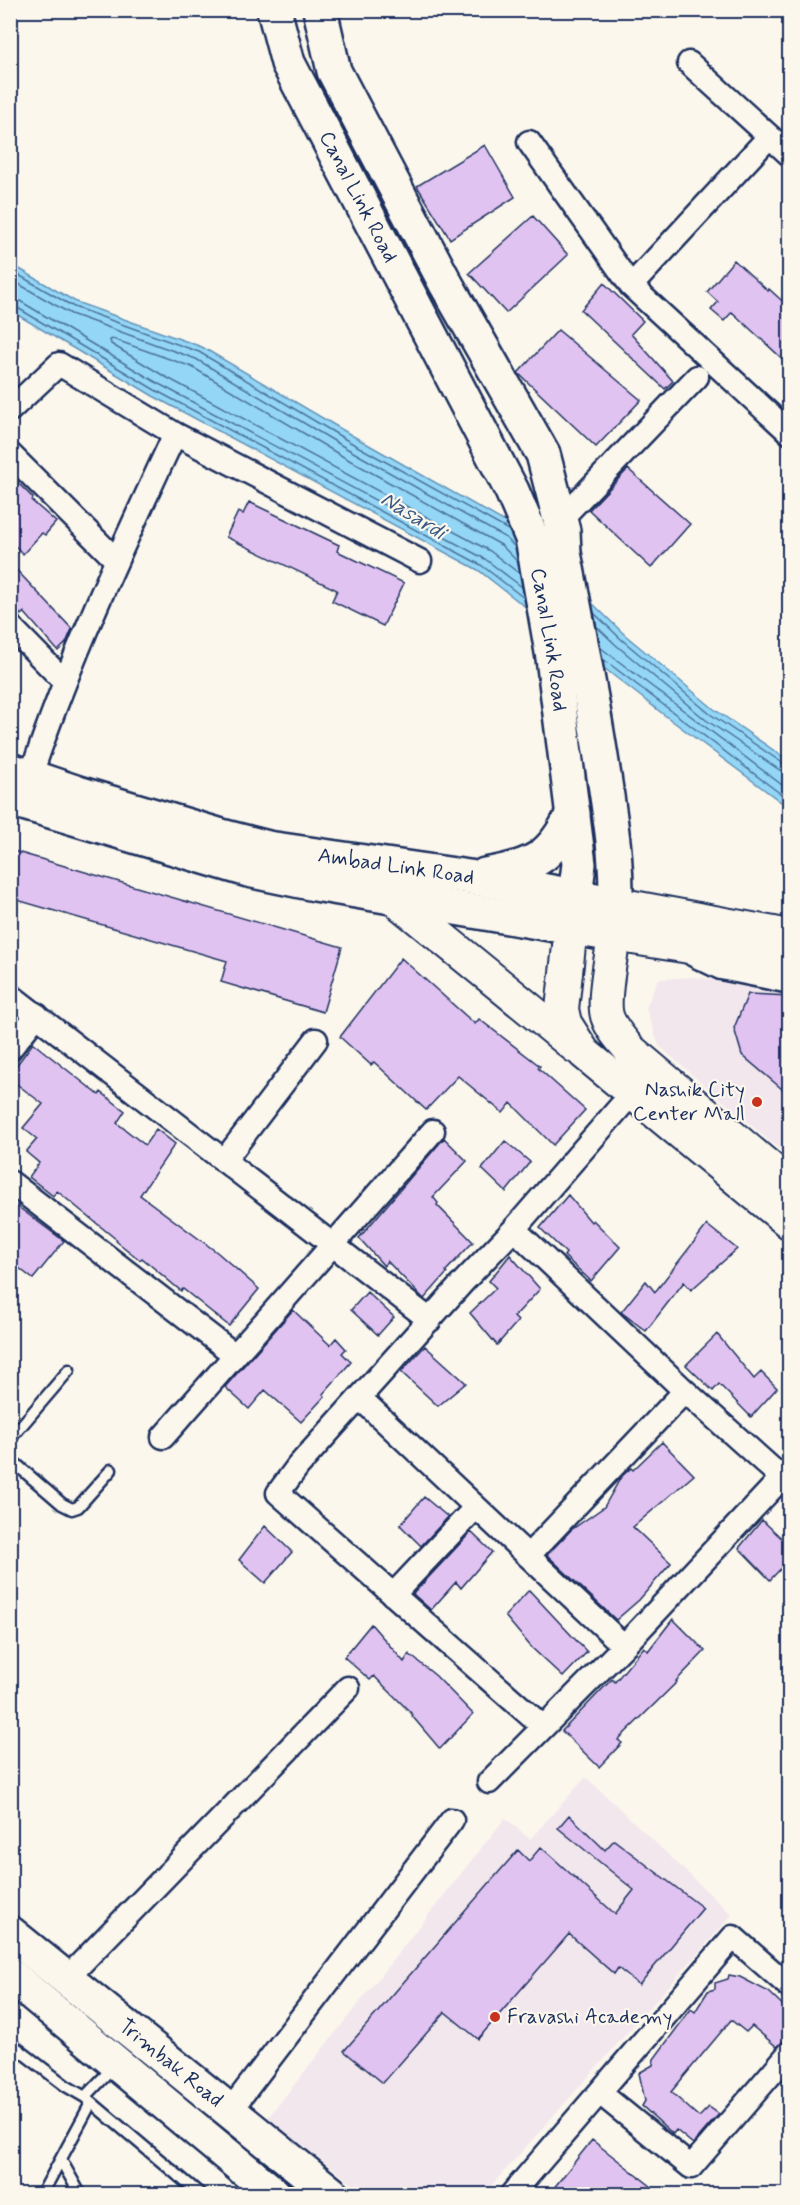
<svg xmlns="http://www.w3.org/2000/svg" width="800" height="2205" font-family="Mynerve,sans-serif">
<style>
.built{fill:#f3e7ee}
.water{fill:#94d6f6;stroke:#6493b9;stroke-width:1.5}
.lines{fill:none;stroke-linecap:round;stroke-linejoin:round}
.shore{stroke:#4b729b;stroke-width:1.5}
.building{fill:#e1c3f1;stroke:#1b2f5e;stroke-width:1.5}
.service-casing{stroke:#1b2f5e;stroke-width:15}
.minor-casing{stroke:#1b2f5e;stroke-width:27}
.secondary-casing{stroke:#1b2f5e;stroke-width:36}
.primary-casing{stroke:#1b2f5e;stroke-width:38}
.trunk-casing{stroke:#1b2f5e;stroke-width:38}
.service{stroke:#fbf7ec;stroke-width:10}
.minor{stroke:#fbf7ec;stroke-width:22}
.secondary{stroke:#fbf7ec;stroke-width:32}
.primary{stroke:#fbf7ec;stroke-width:33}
.trunk{stroke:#fbf7ec;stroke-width:33}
.poi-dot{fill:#c8321e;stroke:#fbf7ec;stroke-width:2}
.labels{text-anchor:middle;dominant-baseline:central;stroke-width:4.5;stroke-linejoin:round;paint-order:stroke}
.street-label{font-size:21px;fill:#1b2f5e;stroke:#fbf7ec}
.poi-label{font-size:21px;fill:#1b2f5e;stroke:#fbf7ec;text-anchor:end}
.water-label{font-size:22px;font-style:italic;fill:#395984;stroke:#fbf7ec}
</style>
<rect width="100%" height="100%" fill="#fbf7ec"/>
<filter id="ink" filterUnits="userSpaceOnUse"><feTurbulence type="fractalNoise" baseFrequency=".0167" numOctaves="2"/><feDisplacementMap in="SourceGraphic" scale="12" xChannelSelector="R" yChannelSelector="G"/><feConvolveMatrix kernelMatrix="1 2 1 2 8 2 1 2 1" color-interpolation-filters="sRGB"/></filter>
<g filter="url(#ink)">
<!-- built -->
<path class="built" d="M694,977L789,991V1158L659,1046L646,1008L658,979Z
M586,1777L732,1915L484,2194H365L268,2118L505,1818L530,1839Z"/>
<!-- water -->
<path class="water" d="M11,264L76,302L202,347L353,436L514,527L625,635L714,709L789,761V808L663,714L478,570L153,396L11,311Z"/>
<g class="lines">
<!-- shore -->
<path class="shore" d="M10,270L74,307L199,352L350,442L510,531
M10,279L71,314L196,359L346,448L506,538L515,547
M10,299L20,301L159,384L485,559L522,587
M10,306L16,307L155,390L481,565L524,598
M518,562L501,545L342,456L192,367L113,339L110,340L111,344L164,376L490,551L520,574
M594,613L621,639L710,714L784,764L790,765
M596,626L616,645L706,720L781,771L790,773
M601,648L790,791
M603,659L790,801"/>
</g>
<!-- building -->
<path class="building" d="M485,145L515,197L450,239L417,186Z
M533,216L568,255L506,313L469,273Z
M734,260L768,291L769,289L789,307V365L732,312L724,321L711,310L718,302L707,292Z
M604,283L643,321L631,334L673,381L665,389L581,310Z
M558,330L641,400L596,447L518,373Z
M628,469L690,524L651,568L589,510Z
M10,475L33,498L32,501L56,522L45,535L42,533L23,554L10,541Z
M249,502L339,545L337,551L404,583L383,626L332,601L337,590L226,537L238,512L243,514Z
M10,563L72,629L66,643L58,651L24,612L21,615L10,603Z
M10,850L342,947L323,1012L221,982L227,961L10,898Z
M401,958L475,1024L479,1019L540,1066L538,1068L585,1110L553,1145L511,1103L503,1113L458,1076L426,1110L374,1062L371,1065L340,1037Z
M748,994L789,996V1095L742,1055L734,1028Z
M33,1043L99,1095L101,1092L125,1111L117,1123L145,1145L156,1129L175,1144L140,1195L218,1253L259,1289L229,1326L183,1289L181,1291L142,1258L140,1260L116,1241L117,1240L57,1191L53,1196L29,1177L39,1163L26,1152L37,1139L23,1128L43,1104L10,1079V1074Z
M444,1138L467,1161L433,1197L438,1203L437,1205L473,1242L446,1271L447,1273L424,1299L387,1261L384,1266L359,1238Z
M505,1141L530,1162L506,1192L482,1169Z
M568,1195L591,1222L593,1220L620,1247L591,1281L564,1256L566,1253L540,1228Z
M10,1201L64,1241L33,1279L10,1261Z
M707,1225L737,1249L691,1290L684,1282L646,1331L621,1312L646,1281L655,1292Z
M510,1255L540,1289L514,1317L518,1321L497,1345L470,1313L496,1288L489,1281Z
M367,1292L394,1317L378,1335L351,1310Z
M293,1310L330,1345L336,1338L346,1349L342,1353L351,1362L323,1394L325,1396L301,1422L265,1390L249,1409L225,1387Z
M717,1334L754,1379L761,1372L777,1388L751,1417L719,1384L713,1391L686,1365Z
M425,1346L466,1383L438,1406L401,1372Z
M662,1442L694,1475L633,1527L671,1563L639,1600L616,1620L547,1555L571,1530L604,1507L621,1477L631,1468L633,1470Z
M424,1497L448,1517L421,1546L400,1525Z
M762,1520L789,1545V1560L770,1580L739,1548Z
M265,1526L292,1552L265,1583L239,1560Z
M471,1532L492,1552L461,1588L456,1582L431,1610L413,1594Z
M529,1590L587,1652L563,1677L532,1648L505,1616Z
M673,1619L705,1651L676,1681L677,1682L618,1740L622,1743L599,1767L562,1731L612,1679L615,1682L644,1647L648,1651Z
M371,1624L404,1662L409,1654L436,1676L473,1714L440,1749L412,1716L413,1715L374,1676L370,1680L344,1657Z
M569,1815L605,1850L614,1840L703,1908L639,1985L618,1968L614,1974L569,1934L478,2039L445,2012L383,2083L344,2051L518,1850L529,1861L541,1847L615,1914L634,1890L558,1828Z
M729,1975L740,1977L769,1992L789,2011V2039L785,2040L777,2047L752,2026L746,2032L731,2020L671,2092L699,2117L709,2107L719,2114L693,2144L676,2130L673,2134L642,2106L645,2101L639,2073L653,2065L654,2059L691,2009L695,2012L708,1991L715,1989V1983L728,1979Z
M592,2140L661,2194H549Z"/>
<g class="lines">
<!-- service casing -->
<g class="service-casing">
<path id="service" d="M10,1439L69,1370
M10,1459L62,1504L72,1509L78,1507L111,1470
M10,2043L66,2086L85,2097L200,2194
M85,2097L105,2076
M61,2160L80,2194
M42,2194L91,2103"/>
</g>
<!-- minor casing -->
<g class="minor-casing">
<path id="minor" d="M689,63L790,155
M529,142L631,286L790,433
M631,286L769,137
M10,410L59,364L175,434L420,561
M10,454L116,560
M560,520L697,377
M10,626L64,681
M26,790C66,667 120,551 175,434
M694,955L721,968L790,982
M10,995L430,1320
M10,1049L37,1015
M224,1161L316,1040
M10,1182L235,1355
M514,1229L685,1391L782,1478
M360,1398L624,1646
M163,1437L433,1131
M528,1556L685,1391
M393,1595L476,1507
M542,1726L278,1493L298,1466L464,1281L514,1229L633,1092
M489,1782L624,1646L790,1469
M66,1979L348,1688
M600,2093L691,2167L790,2052
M229,2112L452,1820
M512,2194L733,1937L790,1987"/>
</g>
<!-- secondary casing -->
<g class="secondary-casing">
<path id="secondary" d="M392,897L576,1047
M617,904L790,936
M571,928L562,1009L565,1023L584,1053L790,1223
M790,963L614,935C612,955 602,998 607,1016C611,1029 621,1039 629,1049L790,1185"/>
</g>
<!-- primary casing -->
<g class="primary-casing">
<g id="primary">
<path id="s1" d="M274,10L288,63L512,491L532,538L553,658L579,864L571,928"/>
<path id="s2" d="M10,770L78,793L225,837L268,848L469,877L596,900"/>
<path d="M10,799L248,870L315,884L614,935C620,876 612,828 603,770C592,697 578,625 564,553L563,531L543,454L446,284L334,71L320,10"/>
<path d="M485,875C533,867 552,858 573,813"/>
</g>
</g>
<!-- trunk casing -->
<g class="trunk-casing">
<g id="trunk">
<path id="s3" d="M10,1933L332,2194"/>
<path d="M10,1975L274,2194"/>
</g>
</g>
<!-- service -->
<use href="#service" class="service"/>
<!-- minor -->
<use href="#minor" class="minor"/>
<!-- secondary -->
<use href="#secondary" class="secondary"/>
<!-- primary -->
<use href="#primary" class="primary"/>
<!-- trunk -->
<use href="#trunk" class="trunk"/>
</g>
</g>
<!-- markers -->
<g class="poi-dot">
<circle cx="757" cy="1102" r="6"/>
<circle cx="495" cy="2017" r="6"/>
</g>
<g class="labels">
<!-- street labels -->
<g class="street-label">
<text stroke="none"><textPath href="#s1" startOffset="206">Canal Link Road</textPath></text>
<text stroke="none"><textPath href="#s1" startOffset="692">Canal Link Road</textPath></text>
<text stroke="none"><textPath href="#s2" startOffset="399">Ambad Link Road</textPath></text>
<text stroke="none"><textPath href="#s3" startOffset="207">Trimbak Road</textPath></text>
</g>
<!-- poi labels -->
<g class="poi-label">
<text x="745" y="1090">Nashik City<tspan x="745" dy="24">Center Mall</tspan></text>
<text x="507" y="2017" text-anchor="start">Fravashi Academy</text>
</g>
<!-- water labels -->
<g class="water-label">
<text transform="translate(413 516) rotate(32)">Nasardi</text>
</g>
</g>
<!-- margin -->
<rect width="800" height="2205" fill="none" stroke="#fbf7ec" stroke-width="36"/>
<rect x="18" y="18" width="764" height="2169" fill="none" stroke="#1b2f5e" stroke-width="2" filter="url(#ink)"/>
</svg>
